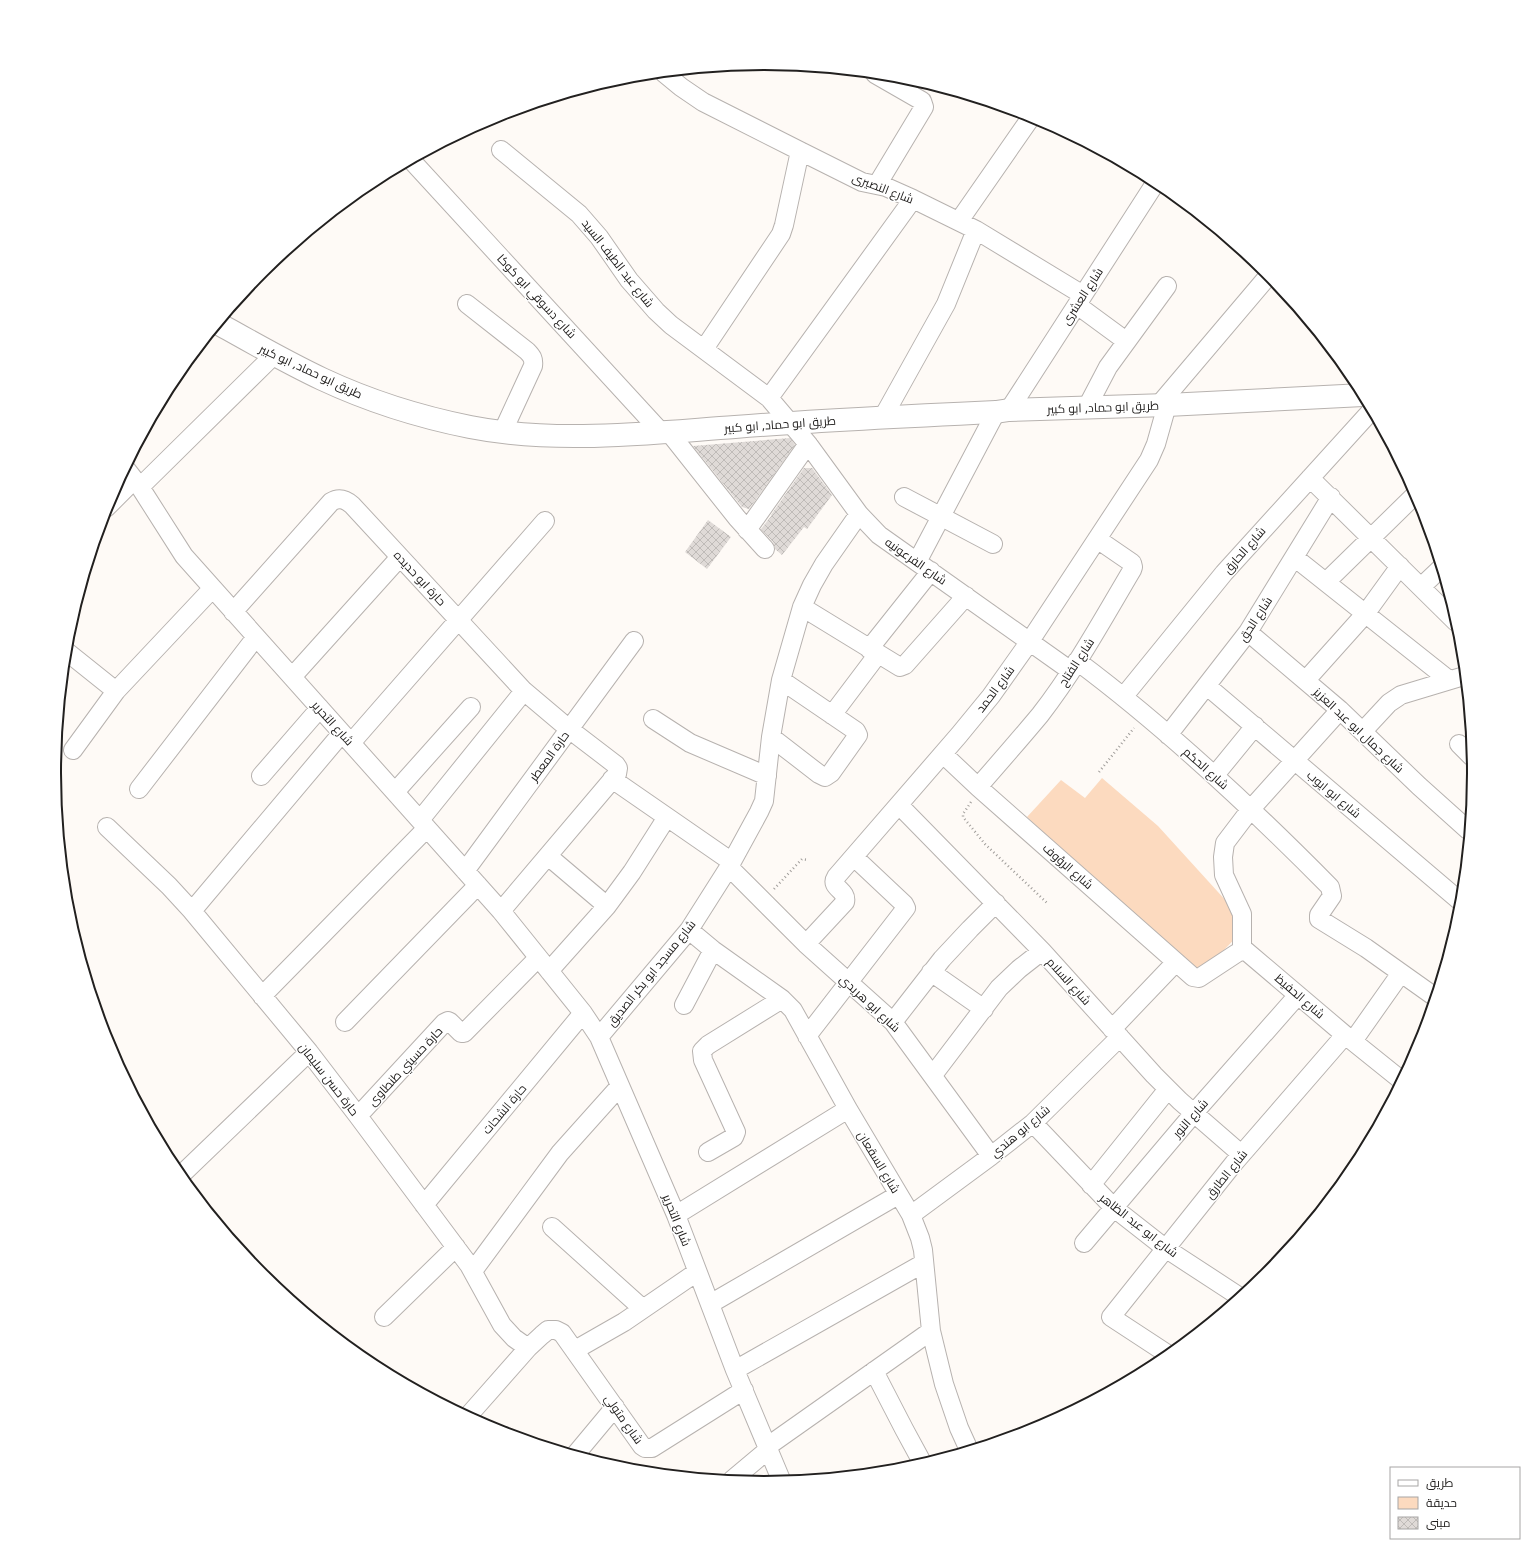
<svg xmlns="http://www.w3.org/2000/svg" width="1528" height="1547" font-family="'Noto Sans',Cairo,sans-serif">
<style>
.green{fill:#fcdabf}
.building{fill:url(#building-cross-hatch)}
.lines{fill:none;stroke-linecap:round;stroke-linejoin:round}
.minor-casing{stroke:#b7b2af;stroke-width:20}
.secondary-casing{stroke:#b7b2af;stroke-width:24}
.path{stroke:#a09d9a;stroke-width:2.5;stroke-dasharray:1 3;stroke-linecap:butt}
.minor{stroke:#fff;stroke-width:18}
.secondary{stroke:#fff;stroke-width:22}
.labels{text-anchor:middle;dominant-baseline:central;stroke-width:3;stroke-linejoin:round;paint-order:stroke}
.street-label{font-size:12px;fill:#22201f;stroke:#fff}
.rim{fill:none;stroke:#22201f;stroke-width:2}
</style>
<defs>
<pattern id="building-cross-hatch" width="8" height="8" patternUnits="userSpaceOnUse"><rect width="8" height="8" fill="#dfdad7"/><path d="M0 0l8 8M0 8l8-8" fill="none" stroke="#bfbbb8"/></pattern>
</defs>
<rect width="100%" height="100%" fill="#fefaf6"/>
<!-- green -->
<path class="green" d="M1102,778L1158,826L1248,925L1201,974L1074,861L1027,817L1061,780L1085,798Z"/>
<!-- building -->
<path class="building" d="M790,438L795,445L749,509L742,507L693,446Z
M804,468H812L832,495L807,529L804,527L782,555L775,549L773,542L761,529L772,515H771Z
M708,520L731,537L707,569L685,552Z"/>
<g class="lines">
<!-- minor casing -->
<g class="minor-casing">
<path id="minor" d="M664,73L681,87L703,102L800,151L862,182L886,187L913,199L976,230L1083,295
M875,74L922,101L924,107L877,185
M501,150L579,214L599,237L629,280L656,311L671,325L769,398L808,444L859,514L879,535L1071,671
M412,161L661,432
M959,221L1032,116
M467,304L527,351C532,356 534,359 533,366L503,431
M1077,305L1126,341
M704,349L781,234L784,225L800,151
M769,398L913,199
M1158,406L1269,275
M1086,409L1108,367L1167,286
M1009,410L1156,182
M883,417L946,304L976,230
M668,431L737,518L765,549
M126,469L140,487L184,556L501,911L583,1013L599,1037L676,1215L735,1370L782,1482
M1310,478L1456,622
M140,487L274,355
M904,497L993,544
M106,508L134,480
M747,530L808,444
M1294,557L1449,680
M917,562L996,412
M1326,582L1416,494
M1421,587L1440,569
M802,607L900,667L905,665L966,596
M233,612L331,502C339,497 345,499 352,505L524,691L569,729L616,765L618,768L617,774L501,911
M1248,632L1340,710L1419,786L1468,830
M869,649L931,571
M66,651L116,691
M1077,661C1168,729 1251,807 1330,887L1332,896L1319,915V919L1366,948L1435,997
M292,677L400,557
M1306,680L1366,613L1400,566
M1207,686L1461,902
M1124,696L1224,573L1371,411
M832,715L878,654
M653,719L690,743L767,776
M1363,731L1389,703L1401,695L1464,676
M1168,735L1248,632L1331,497
M771,737L819,774L825,777L831,773L858,735L856,731L781,680
M351,743L545,521
M1459,744L1472,757
M73,750L116,691L212,589
M943,754L978,787L1193,977L1199,978L1237,953L1242,951H1246L1345,1035L1401,1080
M1215,775L1255,726
M261,776L320,708
M612,779L732,862
M978,787C999,763 1020,739 1040,715C1075,670 1103,619 1132,570L1133,567L1132,563L1097,539
M139,789L256,637
M395,792L471,707
M899,805L1042,951L1154,1075L1180,1101L1241,1154
M420,820L524,691
M107,827L169,886L192,911L309,1052L358,1116L469,1265L502,1325L514,1338L528,1348
M548,856L607,906
M729,867L806,944L893,1022L991,1156
M465,871L634,641
M192,911L342,733
M689,930L713,950L782,999L793,1010L848,1109L911,1215L920,1238L923,1250L931,1331L944,1384L959,1428L969,1450
M806,944L845,902C848,890 829,888 836,877L959,735L991,696L1030,641L1149,460L1156,444L1167,405
M1242,951V914L1224,875L1223,857L1225,843L1250,810L1340,710
M549,971L607,906L632,872L667,817
M931,972L984,1009
M262,996L427,828
M684,1005L713,950
M345,1022L478,885
M893,1022L942,959L970,929L996,903
M1112,1029L1176,962
M807,1036L906,908L904,904L854,857
M599,1037L689,930L729,867L759,812L764,801L771,737L781,680L802,607L812,585L824,564L859,514
M1353,1041L1401,973
M933,1075L999,988L1019,969L1042,951
M358,1116L444,1023L448,1021L450,1022L461,1033H464L538,958
M1033,1123L1114,1208L1165,1248L1240,1297
M708,1152L734,1137L736,1132L703,1060L702,1051L708,1045L782,999
M180,1176L309,1052
M1091,1185L1168,1089
M424,1205L583,1013
M676,1215L848,1109
M911,1215L991,1156L1033,1123L1120,1037
M552,1227L643,1309
M1084,1243L1194,1113L1298,995
M473,1271L560,1153L620,1086
M710,1304L898,1195
M384,1317L456,1247
M575,1350L624,1322L697,1272
M1169,1355L1111,1317L1234,1163L1345,1035
M735,1370L924,1263
M874,1371L904,1429L923,1464
M468,1416L528,1348L542,1335L548,1330H556L562,1333L642,1446L645,1448H652L744,1390
M768,1446L931,1331
M575,1455L615,1407
M732,1480L769,1449"/>
</g>
<!-- secondary casing -->
<g class="secondary-casing">
<path id="secondary" d="M219,324C253,343 286,362 322,379C369,401 420,417 470,427C555,444 649,433 735,427C822,420 909,416 996,412L1009,410L1167,405L1363,395"/>
</g>
<!-- path -->
<path class="path" d="M1099,772L1134,728
M971,802L963,814V817L985,844L1047,903
M774,889L802,859L808,860"/>
<!-- minor -->
<use href="#minor" class="minor"/>
<!-- secondary -->
<use href="#secondary" class="secondary"/>
</g>
<g class="labels">
<!-- street labels -->
<g class="street-label">
<text transform="translate(883 188) rotate(21)">شارع النصيرى</text>
<text transform="translate(618 263) rotate(52)">شارع عبد الطيف السيد</text>
<text transform="translate(537 296) rotate(47)">شارع دسوقي ابو كوكا</text>
<text transform="translate(1082 296) rotate(-57)">شارع العشرى</text>
<text transform="translate(311 371) rotate(25)">طريق ابو حماد, ابو كبير</text>
<text transform="translate(1103 407) rotate(-2)">طريق ابو حماد, ابو كبير</text>
<text transform="translate(780 424) rotate(-4)">طريق ابو حماد, ابو كبير</text>
<text transform="translate(1244 550) rotate(-49)">شارع الحارق</text>
<text transform="translate(916 561) rotate(35)">شارع الفرعونيه</text>
<text transform="translate(420 578) rotate(47)">حارة ابو حديده</text>
<text transform="translate(1255 619) rotate(-57)">شارع الحق</text>
<text transform="translate(1076 662) rotate(-57)">شارع الفتاح</text>
<text transform="translate(995 689) rotate(-53)">شارع الحمد</text>
<text transform="translate(333 723) rotate(48)">شارع التحرير</text>
<text transform="translate(1359 730) rotate(43)">شارع جمال ابو عبد العزيز</text>
<text transform="translate(549 756) rotate(-54)">حارة المعطر</text>
<text transform="translate(1206 768) rotate(42)">شارع الحكم</text>
<text transform="translate(1334 794) rotate(40)">شارع ابو ايوب</text>
<text transform="translate(1068 866) rotate(41)">شارع الرؤوف</text>
<text transform="translate(651 973) rotate(-51)">شارع مسجد ابو بكر الصديق</text>
<text transform="translate(1069 981) rotate(48)">شارع السلام</text>
<text transform="translate(1300 996) rotate(41)">شارع الحفيظ</text>
<text transform="translate(870 1003) rotate(43)">شارع ابو هريدي</text>
<text transform="translate(405 1066) rotate(-47)">حارة حسيني طنطاوى</text>
<text transform="translate(329 1079) rotate(52)">حارة حسن سليمان</text>
<text transform="translate(504 1109) rotate(-50)">حارة الشحات</text>
<text transform="translate(1190 1118) rotate(-49)">شارع النور</text>
<text transform="translate(1020 1131) rotate(-40)">شارع ابو هندي</text>
<text transform="translate(879 1162) rotate(59)">شارع السقعان</text>
<text transform="translate(1226 1174) rotate(-51)">شارع الطارق</text>
<text transform="translate(677 1220) rotate(68)">شارع التحرير</text>
<text transform="translate(1139 1225) rotate(38)">شارع ابو عبد الظاهر</text>
<text transform="translate(624 1419) rotate(55)">شارع متولي</text>
</g>
</g>
<!-- crop -->
<path d="M0 0H1528V1547H0ZM61 773a703 703 0 1 1 1406 0a703 703 0 1 1-1406 0Z" fill="#fff" fill-rule="evenodd"/>
<path class="rim" d="M61 773a703 703 0 1 1 1406 0a703 703 0 1 1-1406 0Z"/>
<!-- legend -->
<rect x="1390" y="1467" width="130" height="72" fill="#ffffff" stroke="#a7a6a5"/>
<rect x="1398" y="1480" width="20" height="6" fill="#ffffff" stroke="#a7a6a5"/>
<text x="1426" y="1487" font-size="12" fill="#22201f">طريق</text>
<rect x="1398" y="1497" width="20" height="12" fill="#fcdabf" stroke="#a7a6a5"/>
<text x="1426" y="1507" font-size="12" fill="#22201f">حديقة</text>
<rect x="1398" y="1517" width="20" height="12" fill="url(#building-cross-hatch)" stroke="#a7a6a5"/>
<text x="1426" y="1527" font-size="12" fill="#22201f">مبنى</text>
</svg>
